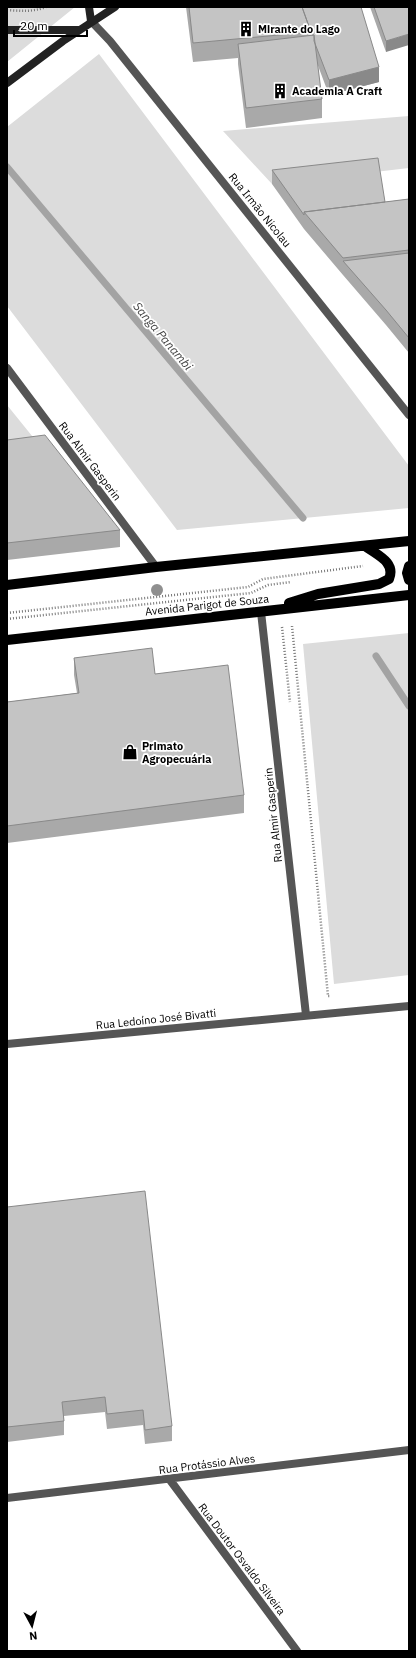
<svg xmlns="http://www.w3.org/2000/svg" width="416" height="1658" font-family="'IBM Plex Sans',sans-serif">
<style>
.green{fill:#dcdcdc}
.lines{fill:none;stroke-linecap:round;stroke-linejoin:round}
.stream{stroke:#a3a3a3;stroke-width:7}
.path{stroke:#777;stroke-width:2.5;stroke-dasharray:1 2;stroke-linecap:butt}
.street{stroke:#555;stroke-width:8}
.secondary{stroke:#222;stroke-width:8}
.primary{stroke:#000;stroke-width:10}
.tree{fill:#8f8f8f}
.wall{fill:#a9a9a9}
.shaded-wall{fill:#898989}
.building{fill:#c4c4c4;stroke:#898989}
.labels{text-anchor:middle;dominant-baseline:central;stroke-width:3.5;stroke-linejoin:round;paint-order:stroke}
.poi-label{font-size:11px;font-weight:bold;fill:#000;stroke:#fff;text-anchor:start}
.street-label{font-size:11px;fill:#000;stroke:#fff}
.water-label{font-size:12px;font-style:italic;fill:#444;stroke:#fff}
</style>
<rect width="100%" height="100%" fill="#fff"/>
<!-- green -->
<path class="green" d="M7,7H75L7,62Z
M99,54L409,466V508L177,530L7,306V127Z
M409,116V168L272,184L223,131Z
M7,405L45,452L7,457Z
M409,633V975L334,984L303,644Z"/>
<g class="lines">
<!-- stream -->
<path class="stream" d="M7,167L303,518
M376,656L409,706"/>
<!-- path -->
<path class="path" d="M7,10C21,11 33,12 46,7
M7,613L248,587L263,579L363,566
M7,619L251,593L268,585L291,582
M292,626L328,996H330
M282,627L290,702"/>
<!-- street -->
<path class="street" d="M91,21L110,41L409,415
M7,368L156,567
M261,612L306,1015
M7,1044L409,1006
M170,1480L297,1651
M7,1498L409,1450"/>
<!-- secondary -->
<path class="secondary" d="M89,7L91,21
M7,30H79
M7,83L63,41L115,7"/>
<!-- primary -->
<path class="primary" d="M409,566L407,573L409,580
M7,585L156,567L409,541
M289,603L318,594L379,584L389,579C396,562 377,555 365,546
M7,640L409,595"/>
</g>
<!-- trees -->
<circle class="tree" cx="157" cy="590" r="6"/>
<!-- wall -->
<path class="wall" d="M186,7H361L379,82L329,95L317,63L322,99V118L246,128L238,64V58L193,62Z
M370,7H409L386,52Z
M272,170L385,202L409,199V353L386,325L343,275L304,229L272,184Z
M7,440L120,530V547L7,560Z
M74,658L155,674L244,795V813L7,843V702L77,693L74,675Z
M7,1207L172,1426V1441L145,1444L143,1425L107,1429L105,1412L64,1416V1435L7,1442Z"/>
<!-- shaded-wall -->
<path class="shaded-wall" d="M409,34V45L386,52V41Z
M379,67V82L329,95V80Z"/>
<!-- building -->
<path class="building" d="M189,7H302L311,32L193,43Z
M302,7H361L379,67L329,80L314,41V35H312Z
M374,7H409V34L386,41Z
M314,35L322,99L246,108L238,44Z
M378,158L385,202L304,212V215L272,170Z
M409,199V250L343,258L304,212Z
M409,253V338L386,310L343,261Z
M45,435L120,530L7,543V440Z
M152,648L155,674L228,665L244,795L7,826V702L79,693L74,658Z
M145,1191L172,1426L145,1430L143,1410L107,1414L105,1397L62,1402L64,1421L7,1427V1207Z"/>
<!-- icons -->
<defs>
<g id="building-bare" transform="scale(1.2)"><path d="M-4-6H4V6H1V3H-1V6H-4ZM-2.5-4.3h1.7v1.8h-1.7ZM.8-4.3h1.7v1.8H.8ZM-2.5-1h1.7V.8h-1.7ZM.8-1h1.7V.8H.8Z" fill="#000" stroke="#fff" stroke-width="2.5" paint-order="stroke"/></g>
<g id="shop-bare" transform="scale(1.2)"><path d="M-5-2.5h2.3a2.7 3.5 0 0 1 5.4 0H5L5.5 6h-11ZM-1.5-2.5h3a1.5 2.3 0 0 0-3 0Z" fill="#000" stroke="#fff" stroke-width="2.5" paint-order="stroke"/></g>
</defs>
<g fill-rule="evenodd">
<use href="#building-bare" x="246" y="29"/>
<use href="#building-bare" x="280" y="91"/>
<use href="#shop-bare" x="130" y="752"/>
</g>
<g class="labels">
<!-- poi labels -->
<g class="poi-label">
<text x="258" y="29">Mirante do Lago</text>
<text x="292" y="91">Academia A Craft</text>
<text x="142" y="746">Primato<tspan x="142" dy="13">Agropecuária</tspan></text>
</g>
<!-- street labels -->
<g class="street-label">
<text transform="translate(260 210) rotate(51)">Rua Irmão Nicolau</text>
<text transform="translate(90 461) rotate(53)">Rua Almir Gasperin</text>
<text transform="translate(207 605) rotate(-6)">Avenida Parigot de Souza</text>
<text transform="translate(273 815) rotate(-96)">Rua Almir Gasperin</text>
<text transform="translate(156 1019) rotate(-6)">Rua Ledoíno José Bivatti</text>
<text transform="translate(207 1464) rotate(-7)">Rua Protássio Alves</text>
<text transform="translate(242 1559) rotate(53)">Rua Doutor Osvaldo Silveira</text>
</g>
<!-- water labels -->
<g class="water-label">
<text transform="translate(163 336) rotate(50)">Sanga Panambi</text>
</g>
</g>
<!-- border -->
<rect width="416" height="1658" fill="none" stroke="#000000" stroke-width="16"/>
<!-- north arrow -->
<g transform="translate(32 1626) rotate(173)" stroke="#ffffff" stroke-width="3" paint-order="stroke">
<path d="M0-3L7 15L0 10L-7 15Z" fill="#000000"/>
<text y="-6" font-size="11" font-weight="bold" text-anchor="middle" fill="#000000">N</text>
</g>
<!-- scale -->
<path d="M14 30v6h73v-6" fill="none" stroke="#000000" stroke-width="2"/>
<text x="20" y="30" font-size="12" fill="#000000" stroke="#ffffff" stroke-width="3" paint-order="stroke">20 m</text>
</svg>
